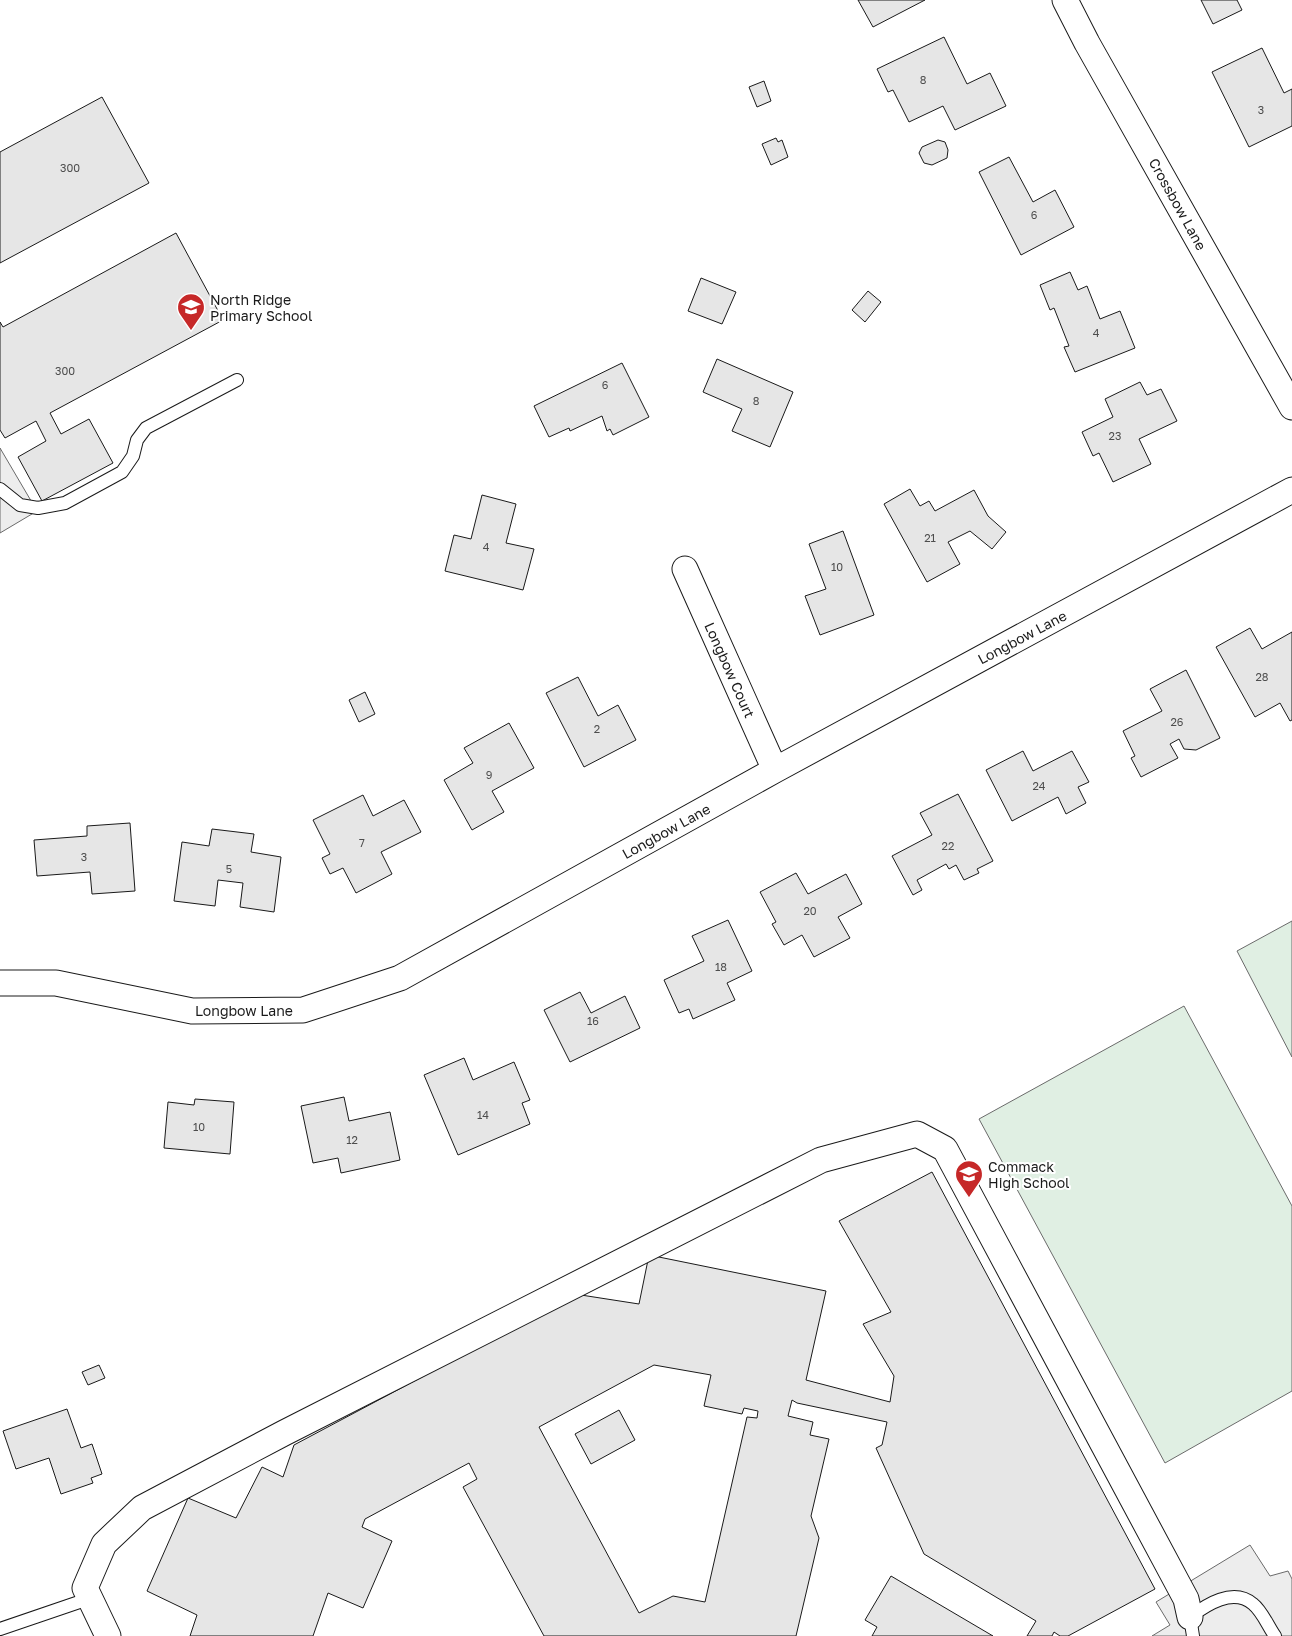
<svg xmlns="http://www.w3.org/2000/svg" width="1292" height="1636" font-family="'Golos Text',sans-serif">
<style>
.green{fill:#e0efe3;stroke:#6a6a6a}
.parking{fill:#ededed;stroke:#6a6a6a}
.building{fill:#e6e6e6;stroke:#1a1a1a;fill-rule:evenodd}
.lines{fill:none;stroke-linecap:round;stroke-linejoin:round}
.lane-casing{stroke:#1a1a1a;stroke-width:14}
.street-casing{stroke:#1a1a1a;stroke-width:27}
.lane{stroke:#fff;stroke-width:12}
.street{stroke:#fff;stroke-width:25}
.labels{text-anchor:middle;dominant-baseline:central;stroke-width:4;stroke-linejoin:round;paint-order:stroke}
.number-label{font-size:11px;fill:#4d4d4d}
.street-label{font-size:14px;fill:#1a1a1a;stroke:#fff}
.poi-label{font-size:14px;fill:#1a1a1a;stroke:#fff;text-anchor:start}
</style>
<rect width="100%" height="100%" fill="#fff"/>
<!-- green -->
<path class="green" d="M1292,921V1057L1237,951Z
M1184,1006L1292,1206V1391L1165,1463L979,1119Z"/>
<!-- parking -->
<path class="parking" d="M0,448L37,511L0,533Z
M1250,1545L1270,1576L1288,1571L1292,1579V1636H1152L1170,1625L1156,1602Z"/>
<!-- building -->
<path class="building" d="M858,0H925L873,27Z
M1201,0H1237L1242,10L1213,24Z
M944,37L967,84L990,73L1006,106L955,130L943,106L909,122L893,90L888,92L877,69Z
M1262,48L1284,93L1292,89V126L1249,147L1212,72Z
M764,81L771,101L757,107L749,87Z
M102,97L149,183L0,263V152Z
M776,138L778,142L782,140L788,157L771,165L762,144Z
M938,140L945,142L948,150L947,158L932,165L924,163L919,153L922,147Z
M1009,157L1033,202L1055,190L1074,227L1021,255L979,172Z
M176,233L223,320L50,413L61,434L89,419L113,463L42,501L18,457L46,441L36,421L5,438L0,430V322L3,327Z
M1070,272L1078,290L1087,286L1100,319L1120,311L1135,348L1075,372L1064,347L1069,346L1054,308L1050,310L1040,285Z
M701,278L736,292L722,324L688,311Z
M868,291L881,302L865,322L852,310Z
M717,359L793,392L770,447L732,431L742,409L703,392Z
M622,363L649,417L613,435L610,429L607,431L602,416L570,431L569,428L549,437L534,406Z
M1140,382L1147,395L1161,389L1177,421L1139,439L1151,464L1113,482L1099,453L1093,456L1082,432L1113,417L1105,399Z
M910,489L920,506L929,501L935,511L974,490L988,516L1006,532L992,549L970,531L948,542L960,564L927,582L884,504Z
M482,495L516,504L506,543L534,549L523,590L445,571L454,535L471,539Z
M843,531L874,615L820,635L805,596L826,589L809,544Z
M1250,628L1262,649L1292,632V720L1290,721L1280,703L1255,717L1216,647Z
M1186,670L1220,738L1196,750L1184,749L1179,739L1170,744L1178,758L1141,777L1131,758L1135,756L1123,731L1162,711L1150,689Z
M578,677L598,716L618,705L636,740L584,767L546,693Z
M365,692L375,714L359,722L349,700Z
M509,723L534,768L492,791L504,812L472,830L444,780L473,763L464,748Z
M1023,751L1033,771L1072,751L1089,782L1078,787L1086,803L1066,814L1058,797L1012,821L986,770Z
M958,794L993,861L977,869L979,873L964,880L956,865L949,869L946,864L917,880L922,890L913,895L892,856L932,835L920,813Z
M363,795L373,816L404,800L421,832L381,852L392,874L356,893L343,868L330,874L322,858L330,854L313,820Z
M130,823L135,891L92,894L90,872L37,876L34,840L87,836V826Z
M212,829L254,834L251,852L281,857L274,912L240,907L243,883L218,880L215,906L174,901L182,842L209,846Z
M796,873L808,894L846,874L862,904L838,917L850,938L814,957L802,935L784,945L772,924L776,922L760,892Z
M728,920L752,971L727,983L735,1000L693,1019L689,1009L679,1013L664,980L704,961L692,936Z
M580,992L591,1013L625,996L640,1028L570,1062L544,1010Z
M464,1058L473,1080L514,1062L530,1100L522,1103L530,1124L458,1155L424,1075Z
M344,1097L349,1121L390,1112L400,1160L341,1173L338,1158L313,1163L301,1106Z
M195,1099L234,1102L230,1154L164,1148L168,1102L194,1105Z
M932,1172L1155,1589L1068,1636H1060L1054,1632L1052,1636H1027L1036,1621L924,1554L876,1448L882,1445L887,1422L797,1403L792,1400L788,1416L813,1422L810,1435L829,1439L811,1516L819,1538L796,1636H544L463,1487L477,1479L469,1463L365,1519L362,1527L392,1541L363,1608L328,1593L313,1636H190L197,1615L147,1591L188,1498L236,1518L262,1467L283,1477L294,1445L574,1296L581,1295L639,1304L649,1255L826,1291L806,1380L890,1402L894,1376L863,1324L891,1312L839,1221ZM654,1365L711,1375L704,1406L742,1414L744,1408L758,1411L757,1418L747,1417L705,1602L673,1596L639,1613L539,1427Z
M99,1365L105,1378L88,1385L82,1372Z
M67,1409L81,1448L92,1444L102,1474L91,1478L93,1483L61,1494L49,1458L16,1469L3,1431Z
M619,1410L635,1440L591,1464L575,1434Z
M891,1576L993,1636H872L877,1627L865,1620Z"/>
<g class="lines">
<!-- lane casing -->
<g class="lane-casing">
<path id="lane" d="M0,489L20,505L38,508L65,503L122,472L133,456L137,440L146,428L237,380
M0,1629L91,1598
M1193,1636L1190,1617C1206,1605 1233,1587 1253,1604C1262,1611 1268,1626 1275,1636"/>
</g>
<!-- street casing -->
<g class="street-casing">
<path id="street" d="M1065,0L1087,43L1292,407
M685,569L775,770
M0,983H56L192,1011L303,1010L400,978L775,770L1292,490
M108,1636L85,1588L104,1544L142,1508L284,1433L821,1160L917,1134L945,1149L1186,1599L1190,1617"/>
</g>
<!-- lane -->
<use href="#lane" class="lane"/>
<!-- street -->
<use href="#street" class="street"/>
</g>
<!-- icons -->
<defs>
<g id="school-pin" transform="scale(1.4375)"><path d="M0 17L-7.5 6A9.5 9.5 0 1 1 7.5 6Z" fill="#c62828" stroke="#fff"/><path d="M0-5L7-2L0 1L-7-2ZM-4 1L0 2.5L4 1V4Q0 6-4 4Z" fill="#fff"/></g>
</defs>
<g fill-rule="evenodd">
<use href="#school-pin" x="191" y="307"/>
<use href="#school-pin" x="969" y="1174"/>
</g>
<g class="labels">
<!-- number labels -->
<g class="number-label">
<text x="923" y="79">8</text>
<text x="1261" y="109">3</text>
<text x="70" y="167">300</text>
<text x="1034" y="214">6</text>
<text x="1096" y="332">4</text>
<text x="65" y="370">300</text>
<text x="605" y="384">6</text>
<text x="756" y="400">8</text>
<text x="1115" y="435">23</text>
<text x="930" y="537">21</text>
<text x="486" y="546">4</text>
<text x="837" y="566">10</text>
<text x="1262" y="676">28</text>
<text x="1177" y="721">26</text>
<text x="597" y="728">2</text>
<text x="489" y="774">9</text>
<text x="1039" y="785">24</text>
<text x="362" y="842">7</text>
<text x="948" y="845">22</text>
<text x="84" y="856">3</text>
<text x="229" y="868">5</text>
<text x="810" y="910">20</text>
<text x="721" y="966">18</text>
<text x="593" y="1020">16</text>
<text x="483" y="1114">14</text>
<text x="199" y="1126">10</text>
<text x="352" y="1139">12</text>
</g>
<!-- street labels -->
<g class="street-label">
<text transform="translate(1178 204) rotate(61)">Crossbow Lane</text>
<text transform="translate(1022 637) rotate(-28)">Longbow Lane</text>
<text transform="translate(730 670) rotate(66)">Longbow Court</text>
<text transform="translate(666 831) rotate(-29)">Longbow Lane</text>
<text x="244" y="1010">Longbow Lane</text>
</g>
<!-- poi labels -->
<g class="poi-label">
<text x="210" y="299">North Ridge<tspan x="210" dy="16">Primary School</tspan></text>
<text x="988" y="1166">Commack<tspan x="988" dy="16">High School</tspan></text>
</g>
</g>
</svg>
